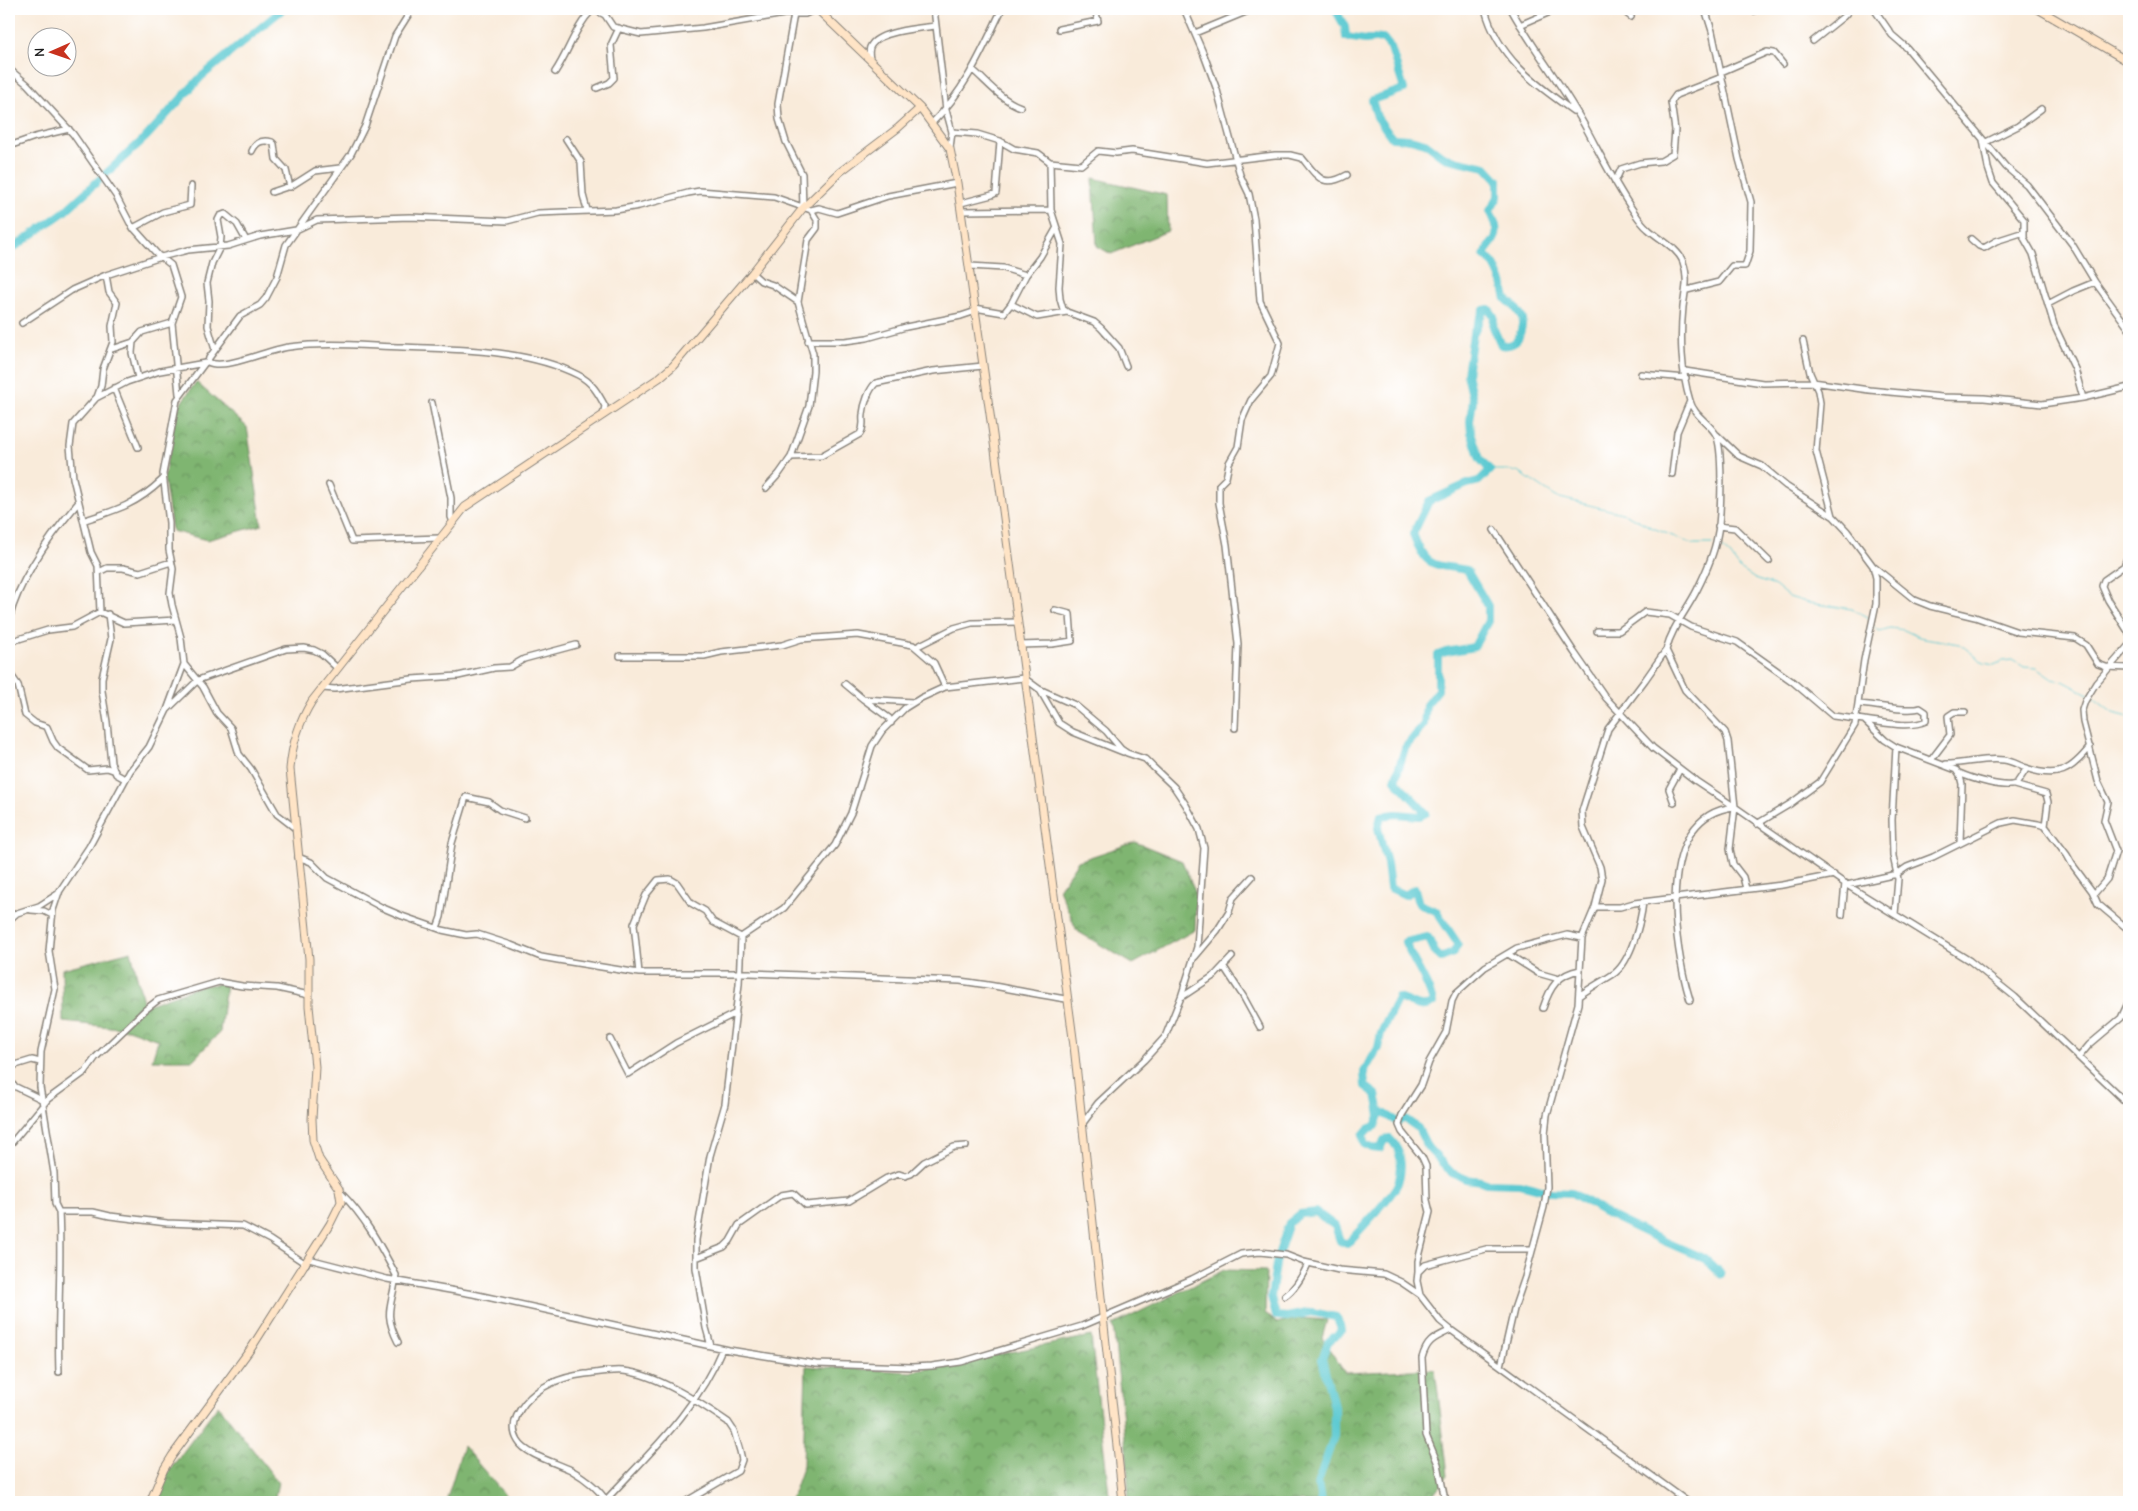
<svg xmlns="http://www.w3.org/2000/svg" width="2138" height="1511" font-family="'Comic Neue',sans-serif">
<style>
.forest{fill:url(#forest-crowns);stroke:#4e6846}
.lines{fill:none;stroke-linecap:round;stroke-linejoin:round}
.stream{stroke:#5cc9d1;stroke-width:1}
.river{stroke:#5cc9d1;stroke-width:8}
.street-casing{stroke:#8a847b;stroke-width:8}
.secondary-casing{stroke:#8a847b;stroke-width:9}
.street{stroke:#fff;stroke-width:5}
.secondary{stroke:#ffe4c6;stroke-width:7}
</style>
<defs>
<pattern id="forest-crowns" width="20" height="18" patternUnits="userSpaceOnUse" patternTransform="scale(1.25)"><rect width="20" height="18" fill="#7fb571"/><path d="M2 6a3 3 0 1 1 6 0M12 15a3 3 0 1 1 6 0" fill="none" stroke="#67925c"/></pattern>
</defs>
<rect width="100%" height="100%" fill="#fff"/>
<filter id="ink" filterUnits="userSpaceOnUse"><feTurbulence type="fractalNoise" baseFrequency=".02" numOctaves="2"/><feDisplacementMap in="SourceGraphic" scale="10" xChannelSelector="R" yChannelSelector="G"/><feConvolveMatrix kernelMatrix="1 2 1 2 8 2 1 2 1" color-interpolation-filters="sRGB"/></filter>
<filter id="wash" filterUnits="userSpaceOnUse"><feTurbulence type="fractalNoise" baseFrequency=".0096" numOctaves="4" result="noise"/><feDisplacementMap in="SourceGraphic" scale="20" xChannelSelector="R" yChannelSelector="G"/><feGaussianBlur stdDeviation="1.12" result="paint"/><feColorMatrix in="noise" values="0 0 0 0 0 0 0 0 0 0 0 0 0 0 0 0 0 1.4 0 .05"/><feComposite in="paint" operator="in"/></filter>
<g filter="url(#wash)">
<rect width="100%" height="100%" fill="#f9ebda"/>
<!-- forest -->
<path class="forest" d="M1093,178L1167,195L1168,231L1111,254L1097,246Z
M196,382L247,427L262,525L207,540L172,531L164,478L176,410Z
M1135,842L1182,861L1196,894L1195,930L1133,964L1077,931L1059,889L1078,861Z
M131,951L144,1006L200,986L226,983L220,1032L193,1060H152L158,1040L128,1029L63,1022L62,969Z
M1224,1270L1266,1271L1265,1313L1277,1323L1298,1318L1327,1320L1322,1338L1345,1373L1435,1369L1448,1475L1427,1502H1129L1127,1458L1113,1325Z
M1091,1336L1110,1502H790L803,1465L806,1366L911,1372Z
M218,1405L278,1482L274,1502H154L163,1479Z
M463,1446L511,1502H446Z"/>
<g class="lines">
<!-- stream -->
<path class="stream" d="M1490,470H1508L1520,473L1556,497L1626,514L1653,528L1692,544H1712
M1718,545L1730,555L1740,569L1755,579L1775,586L1789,597L1809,603L1852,609L1867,617L1870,621
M1873,627L1880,631L1890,628L1904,630L1919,637L1960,644L1984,663L1994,665L2003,661L2013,660L2024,667L2036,668L2052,679L2063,681L2088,694
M2091,696L2113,713L2129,717"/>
<!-- river -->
<path class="river" d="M9,251L64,212L146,137L201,77L283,9
M1379,1110L1398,1122L1404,1118L1418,1128L1428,1148L1452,1173L1466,1179L1481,1181L1486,1183L1520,1184L1550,1192L1572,1193L1609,1215L1648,1234L1705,1259L1721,1274
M1321,1502L1318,1483L1334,1436V1407L1322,1359L1328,1342L1341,1331L1340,1325L1336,1317L1312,1312L1287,1317L1276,1316L1271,1297L1277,1258L1289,1223L1300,1214L1316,1212L1335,1226L1340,1241L1347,1244C1357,1233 1394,1195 1398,1183C1403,1169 1402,1149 1390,1139L1384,1140L1380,1149L1372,1148L1364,1144L1363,1135L1368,1129L1375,1126L1380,1114L1376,1094L1365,1086L1364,1072L1378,1048L1381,1033L1398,998C1411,1002 1421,1011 1433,1003C1429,982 1413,963 1405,942L1428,937L1435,952L1441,958L1453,953L1458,944L1436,911L1419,904L1415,889L1405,895L1390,888L1387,863L1378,828L1381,816L1396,814L1420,816L1426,813L1395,780L1405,748L1424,724L1426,705L1438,690V655L1446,652L1474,647L1488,621V606L1467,570C1433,564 1426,569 1413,534L1429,501L1467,484L1479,481L1490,470L1480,459L1471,432L1470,421L1473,400L1467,374L1473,334L1484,310L1489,309L1494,316L1493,327L1501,345C1519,348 1521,333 1523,319L1515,307L1506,299L1502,282L1494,264L1484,255C1487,247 1492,245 1495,238C1499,229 1494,219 1490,211L1498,197V180L1486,167L1445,158L1425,143L1410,139L1392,138L1377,117L1372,100L1404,89L1391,48L1383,38L1365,40L1346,37L1345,27L1335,9"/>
</g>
</g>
<g filter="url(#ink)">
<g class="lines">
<!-- street casing -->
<g class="street-casing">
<path id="street" d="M412,9L395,36L365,126L351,154L286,245L277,277L266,298L260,305L240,316L209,358L208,362C225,371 269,349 289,347C327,342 365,346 403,347C459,350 527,349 578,375C592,382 598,393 605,406L603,415
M587,9H593L605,15L613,27L641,34L703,28L784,14H805L816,9
M934,9L946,110L952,132L950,148
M1184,9L1204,55L1217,90L1240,175L1249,194L1254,219L1260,301L1280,343L1271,376L1251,400L1242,420L1238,447L1229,463L1226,478L1219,485V503L1227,545L1238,644L1235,728
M1485,9C1498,58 1534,83 1573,111
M1511,9C1534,51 1565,88 1587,130C1602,158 1616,186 1634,212C1638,218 1643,225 1648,229C1660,240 1678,248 1683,262C1689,278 1685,291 1683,307C1680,336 1681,372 1690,401C1694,415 1707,421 1715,433C1724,446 1721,520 1717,537C1714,554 1705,574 1697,590C1687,610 1672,627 1666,650L1685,690L1725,732L1728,741L1735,807L1847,885L1970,961L2015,997L2129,1105
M1621,9L1631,17
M1747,9L1754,11L1757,9
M1874,9L1892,35L1907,48L2006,167L2027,185L2072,244L2095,282L2129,329
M794,14L778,104L779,119L786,142L802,174L803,208
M1520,25L1557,9
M1059,29L1098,21L1095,9
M1195,33L1253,9
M1813,41L1843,17L1850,9
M870,59C869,54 868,48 872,44C881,31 921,28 936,26
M9,69L27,84L73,134L116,196L131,225L158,255L161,257L188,250L228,246L260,236L296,230L317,220L410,217L507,221L538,213L616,210L639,206L688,193L700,191L774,197L811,210L817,220V228L808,240L798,302
M973,70C988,83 1001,100 1021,107
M555,72C569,51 575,27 593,9
M1721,72L1767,52L1774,53L1783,64
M597,88L609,83L614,78L611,45L619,28
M932,123C965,91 983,49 1002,9
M952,132L977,134L1000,141L1014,149L1038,153L1050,162
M566,139L581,162L583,195L587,210
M1983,140L1988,168L1993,183L2024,220V238L2033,254L2054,325L2075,369L2083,398
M1986,142L2018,126L2041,109
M9,146L35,137L69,129
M252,151C256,142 262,139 272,142L274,144L276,159L286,170L290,187
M1615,182L1621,169L1640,163L1661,161L1673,154L1675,130L1671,102L1676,95L1722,77
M272,192L293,185L315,171L340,168
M961,203L992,195L996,193L1000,141
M811,210L819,208L837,213L888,196L957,183
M962,211L1051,210
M133,228L163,212L190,205L191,186
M1971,239L1979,246L1984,248L1996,241L2024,232
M970,266L1003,268L1026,275L1040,257L1056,229
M752,273L761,281L773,285L798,302L813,354V371L809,406L791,457
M1687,290L1719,282L1732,266H1745L1750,251L1751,202L1739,159L1712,31L1705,9
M1011,304L1037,317L1067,312
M2048,304L2073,291L2095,282
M975,308L1004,313L1011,304L1026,275
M22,323L72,290L106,275L161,257L171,265L181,297L172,323L179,394
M808,341H845L867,338L906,327L961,316L976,311
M1803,341L1810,373L1818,391L1820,403L1816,451L1833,516
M133,342L132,353L138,378
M112,349L133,342L142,332L172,323
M215,350L208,326L209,301L207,283L212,263L220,247L221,237L218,220L220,216L225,214L237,224L246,240
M204,364L177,400L163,474L169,523V550L173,569L170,593L172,605L181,638L184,664L203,687L217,713L231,728L239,754L251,769L277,814L295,828
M1126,366L1119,348L1101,328L1094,322L1067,312L1063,309L1060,299L1059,287L1062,244L1051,210L1050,162L1081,165L1098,151L1116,153L1132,151L1207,163L1275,155H1290L1302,158C1317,176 1322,189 1347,175
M1685,371L1763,383L1813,382L1869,390L1942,397L1984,398L2042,404L2083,398L2129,387
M1641,374L1686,378
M114,388L138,447
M97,397L101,386L103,369L113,342L112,326L117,303L109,292L106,275
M432,403L451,498V517L453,522
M1717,435L1739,456L1762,466L1786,486L1834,517L1847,531L1873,566L1915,600L1930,606L1975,617L2018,632L2075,638L2086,645L2098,664L2106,667L2129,668
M1672,474L1677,432L1690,401
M329,485L352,541L440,538
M766,488L779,474L791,457L821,456L860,434C865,426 862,422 863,414C864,404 869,389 876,383L933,371L983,366
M85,520C117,510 137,504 162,480
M1718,526L1735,528L1769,561
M1494,530L1574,652L1606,698L1653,748L1696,781L1735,807
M2129,552L2124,566L2104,580L2102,586L2108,600L2129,633
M99,572L107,568H123L140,572L171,562
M100,612L98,566L91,552L73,478L70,446L73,424L96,398L127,382L160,371L205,363
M108,614L111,639L102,678V691L107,722L111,763L116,774L125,779
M9,619C20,577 50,536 78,503
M1597,631H1619L1645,612L1670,615L1691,627L1737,642L1793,682L1833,716L1864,720L1885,740L1896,747L1956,770L1960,776L1962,784L1960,843
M9,642L48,630L72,627L100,612L124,623L176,620
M1020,645L1052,644L1072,641L1070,614L1055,610
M916,647L954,628L972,623L1018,622
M620,656H704L721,652L782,645L801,639L858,635L913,645L934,663L945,687
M9,667L11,675L18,685L25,715L35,723L47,727L53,741L58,748L88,770L107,768L113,770
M845,684L863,699L913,702
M322,688L335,689L412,679L458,676L494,668L510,667L524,659L576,645
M1041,692L1059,723L1073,732L1123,752
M863,699L889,718L891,723
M1859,704C1875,705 1908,712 1920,708L1926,712V721C1909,729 1882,722 1864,720
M167,710L184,664
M1931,760L1950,735L1948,716L1954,712H1965
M1946,764C1966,764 1984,757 2004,760C2012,761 2018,765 2026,768C2058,779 2071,771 2090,747
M1959,773C1970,778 2007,790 2017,783L2027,768
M2014,785L2046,794L2048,802L2045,826
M1674,803L1669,789L1680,769
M1735,807L1730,849L1733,864L1743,877L1746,889
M1757,824L1790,804L1820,782L1855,725L1864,660L1876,604V578L1873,566
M298,857L311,862L327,878L381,907L402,916L442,930L466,935L477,934L511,945L541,957L558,960L639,973H750L960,981C996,985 1031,994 1067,999
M1847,885L1897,874L1907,867L1933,857L2001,823L2015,820L2038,824L2045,826L2067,855L2072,864L2092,891L2098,904L2129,930
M2094,894L2107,879L2116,851L2104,820L2108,802L2098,781L2083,722L2082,710L2085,701L2096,683L2129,645
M1595,907H1620L1634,903L1782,885L1834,875
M31,910L44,911L52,915
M1895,914L1898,879L1893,856L1892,820L1896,747
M1842,915L1845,883
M9,920L17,913L39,906L59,893
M437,928L441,917L452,843L466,797L489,802L500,810L525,818
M1508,954L1538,973L1559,979
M1195,957L1217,931L1229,912L1233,898L1252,877
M1224,967L1243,996L1260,1027
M639,973L634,924L646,895L658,880L670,879L677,883L691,903L705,911L713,922L741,937
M1579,996C1590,988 1603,981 1615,973C1631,960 1641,922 1643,902
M1182,997L1215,975L1232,957
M1690,1000C1674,948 1653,816 1734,807
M1543,1008C1550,987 1558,974 1580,970
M610,1039L628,1074L676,1043L736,1013
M2079,1057L2089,1045L2121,1018L2129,1001
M9,1067L32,1060L40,1062
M9,1080L14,1086L41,1099
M9,1146L48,1099L85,1072L96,1057L145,1010L158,1000L219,982L242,986L277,988L309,995
M341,1193C365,1217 380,1245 396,1275C393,1305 382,1311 398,1342
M696,1258L724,1247L730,1241L739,1225L781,1195L793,1193L806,1205L849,1201L887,1178L899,1174L905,1176L911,1174L924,1162L954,1147L966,1146
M309,1259L387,1279L473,1294L729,1350L816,1364L912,1367L932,1366L961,1362L1082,1326L1192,1279L1241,1254L1260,1252L1286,1255L1304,1262L1339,1270L1384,1274L1401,1282L1420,1295L1440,1321L1451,1330L1688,1502
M306,1264L270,1240L243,1226L167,1223L110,1216L93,1212H59L55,1204L54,1173L40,1087L41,1052L55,989L49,951L53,910L59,892L89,847L130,771L149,747L167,710L198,680L286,649L304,648L314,650L322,654L337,668
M1418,1272V1261L1430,1212L1427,1200L1426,1166L1422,1157L1402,1132L1399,1125L1402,1115L1421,1085L1429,1062L1446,1032L1452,1001L1456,993L1485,967L1517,948L1567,935L1582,938
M1420,1295L1417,1281L1418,1272L1425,1265L1486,1249H1532
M1285,1296C1295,1289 1303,1275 1308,1264
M711,1346L706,1328L696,1268V1240L710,1156L725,1104L739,984L741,937L784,908L835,845L851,813L872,746L882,731L905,708L921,698L945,687L1024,678L1039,689L1075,705L1106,731L1121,749L1127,753L1145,759L1153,767L1174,787L1186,805L1199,829L1204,848L1197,947L1181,997L1165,1037L1144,1060L1098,1103L1083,1123
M1501,1366L1514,1309L1525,1277L1544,1207L1547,1187L1545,1134L1547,1115L1578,1004L1582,938L1595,907L1602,879L1600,867L1583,827L1582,811L1608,729L1645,680L1666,650
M59,1372C57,1318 62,1265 59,1212
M604,1502C648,1454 697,1410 722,1349
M607,1502C599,1489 585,1478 571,1470C557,1463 526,1455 518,1441C510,1428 516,1414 525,1403C540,1385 562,1377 585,1374C597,1373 610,1370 623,1371C657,1374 700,1403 728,1422L734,1431L740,1451L742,1460L738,1471L685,1502
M1448,1502L1444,1495L1438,1464L1426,1435L1422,1358C1427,1340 1434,1338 1451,1330"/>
</g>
<!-- secondary casing -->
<g class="secondary-casing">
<path id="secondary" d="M817,9L920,108L950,149L957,183L993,435L1074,1046L1123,1502
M2038,9L2129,62
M150,1502L164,1469L172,1456L252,1347L330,1224L341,1202L339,1189L319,1159L313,1140L312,1119L315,1067L309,1006V959L290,769C292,744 299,722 312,701L465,507L659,378L673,366L752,273L803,208L840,172L898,128L920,108"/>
</g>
<!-- street -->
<use href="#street" class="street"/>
<!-- secondary -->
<use href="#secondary" class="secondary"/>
</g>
</g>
<!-- margin -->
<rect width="2138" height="1511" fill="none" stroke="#fff" stroke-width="30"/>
<!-- north arrow -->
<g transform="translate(52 52) rotate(268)"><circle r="24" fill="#ffffff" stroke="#a4a4a4"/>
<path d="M0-4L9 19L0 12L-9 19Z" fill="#c8321e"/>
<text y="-8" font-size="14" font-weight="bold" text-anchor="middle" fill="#1c1c1c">N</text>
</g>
</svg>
